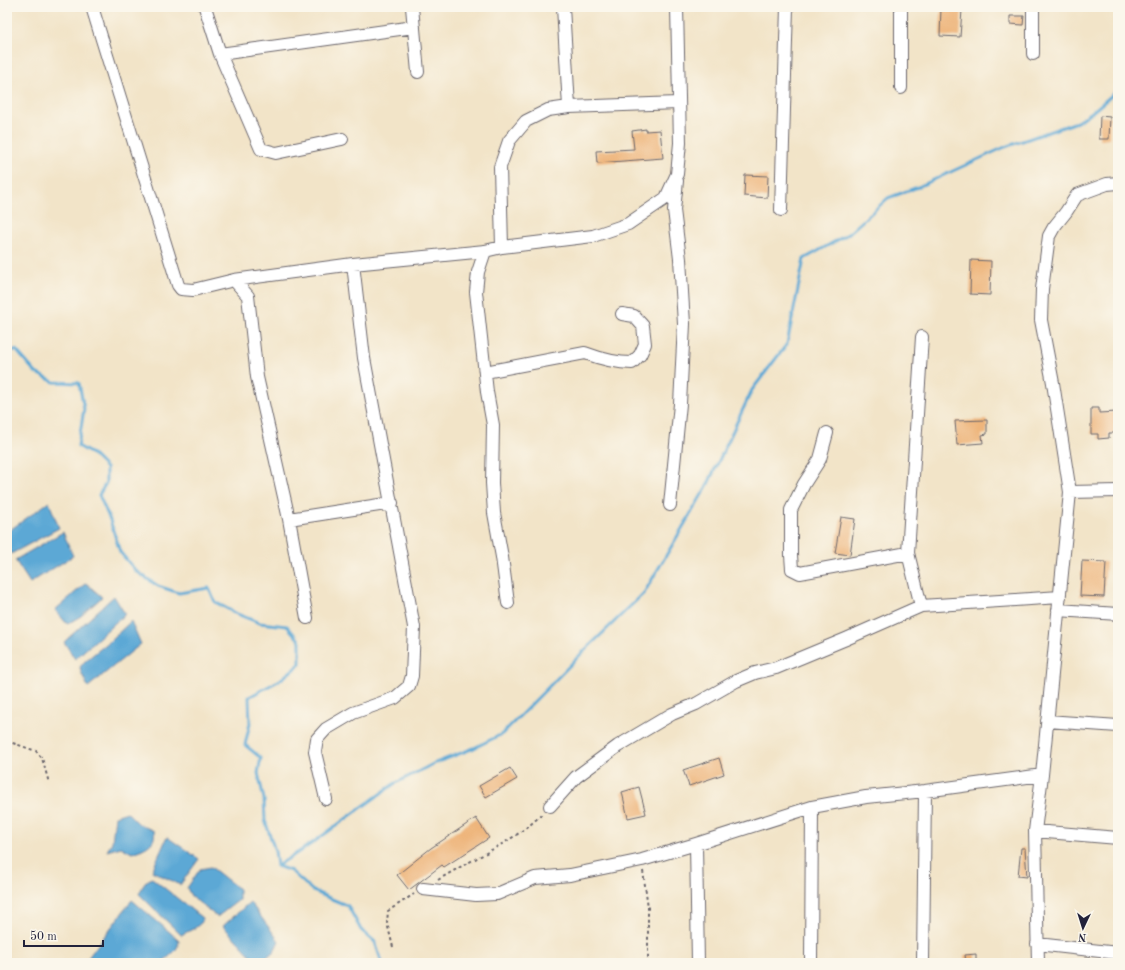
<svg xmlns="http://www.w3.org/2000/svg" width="1125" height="970" font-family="'Old Standard TT',serif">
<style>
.water{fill:#5ca8d5;stroke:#3f6588}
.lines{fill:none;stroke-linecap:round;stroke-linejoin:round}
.stream{stroke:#5ca8d5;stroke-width:3}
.building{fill:#eeb57c}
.minor-casing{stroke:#6b666c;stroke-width:14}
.path{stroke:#6b666c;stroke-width:2;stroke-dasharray:3 3;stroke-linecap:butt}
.minor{stroke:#fff;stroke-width:12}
</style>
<rect width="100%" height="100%" fill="#fbf7ec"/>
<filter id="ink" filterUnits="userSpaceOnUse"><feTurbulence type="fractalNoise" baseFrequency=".025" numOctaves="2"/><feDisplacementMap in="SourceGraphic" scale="8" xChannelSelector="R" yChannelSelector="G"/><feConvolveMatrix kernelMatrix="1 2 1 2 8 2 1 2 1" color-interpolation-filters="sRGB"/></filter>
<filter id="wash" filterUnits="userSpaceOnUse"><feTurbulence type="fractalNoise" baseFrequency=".012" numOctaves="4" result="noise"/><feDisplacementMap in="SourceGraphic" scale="16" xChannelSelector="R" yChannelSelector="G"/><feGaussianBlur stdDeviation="0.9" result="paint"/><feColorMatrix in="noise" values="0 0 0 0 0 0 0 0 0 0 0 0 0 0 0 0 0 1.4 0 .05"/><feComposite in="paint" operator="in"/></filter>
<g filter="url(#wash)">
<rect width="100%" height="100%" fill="#f2e4c8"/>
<!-- water -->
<path class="water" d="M49,502L59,528L11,554L7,547V532Z
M63,532L73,556L30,583L15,560Z
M86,583L102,597L81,616L67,624L55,610Z
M114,596L125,614L75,659L64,642Z
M131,621L141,644L88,687L81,672L80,667L85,661L110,641Z
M127,812L139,824L154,831C157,845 143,849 132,853L121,847L107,851L112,842L115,816Z
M167,837L199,859L180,885L152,871Z
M211,867L239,889V900L217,917L191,896L187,888L200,869Z
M152,878L202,918V922L195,928L181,935L139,894L145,882Z
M132,900L179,940C179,951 169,956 161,963L87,959Z
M250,902L279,941L274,951L260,963H258L223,926Z"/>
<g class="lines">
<!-- stream -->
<path class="stream" d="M7,351L16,350L36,373L54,382L79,383L84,409L78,446L92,454L106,468V483L99,495L110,520L120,552L136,571L158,586L179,593L209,588L215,602L237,614L260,623L287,626L300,641V664L280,680L249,697L250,723L245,745L261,758L258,773L264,799L265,820L275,851L277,866L291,871L313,891L348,906L361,930L375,942L382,963
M277,866L311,844L394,784L433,764L474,748L502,734L579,656L644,593L707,486L752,390L787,344L804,259L848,234L888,198L918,187L1005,147L1077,122L1092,112L1118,90"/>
</g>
<g id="blocks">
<!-- building -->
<path class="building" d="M941,8L962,10L960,37L940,36Z
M1010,16H1024L1023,25L1010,24Z
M1100,116L1110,117L1109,139H1099Z
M646,129V131L660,130L663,158L597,163L596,151L634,149L632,131Z
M745,175L768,176L767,198L744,196Z
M971,260L991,261L990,295L970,294Z
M1091,408H1099V413L1117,412V417H1118V433H1109V438L1098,439V434H1091Z
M987,420V434L982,435L983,443L957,445L955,421Z
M841,517L855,519L850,555L835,553Z
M1082,561L1106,562L1104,597L1080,596Z
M719,758L724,774L689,786L683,770Z
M510,768L517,779L486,797L479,786Z
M639,787L646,814L628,818L622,792Z
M476,818L489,838L444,867L442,865L409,890L397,875L431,848Z
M1021,848H1025L1027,877L1018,876Z
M976,954V963H966L965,955Z"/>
</g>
</g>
<g filter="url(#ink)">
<use href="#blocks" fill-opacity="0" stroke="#6b666c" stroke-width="1"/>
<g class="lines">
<!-- minor casing -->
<g class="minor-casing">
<path id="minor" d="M92,7L178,285L181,289L193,290L234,280L353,264L485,251L502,247L593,236L628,224L666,198L677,174L680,143L677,7
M205,7L220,54L261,149L276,153L342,139
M412,7L418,72
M563,7L569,107
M901,7V88
M1033,7V54
M220,54L414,27
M781,210L787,7
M502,247L500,167L509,141L526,121L548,110L569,107L678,103
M485,251L478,272L476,292L487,392L493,425L492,483L494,513L502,557L508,603
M234,280L248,296L257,377L289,519L307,618
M485,372L585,353C601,359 616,363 632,363L640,355L645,344L643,326L634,316L622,314
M827,433L820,459L804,484L791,510V555L792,569L800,573L908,553
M1070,492L1118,491
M670,505L680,404L684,324L680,259L674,210L677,181
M289,519L392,503
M921,606L908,553L922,337
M1058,610L1118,614
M1047,721L1118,726
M326,799L315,752L317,739L326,729L353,713L395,698L409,686L412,676L414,627L364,358L353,264
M550,806L576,777L618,746L672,714L696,704L736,681L755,673L776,668L846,639L921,606L1060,597
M1035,831L1118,838
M696,844L698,963
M423,889L476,895L497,894L535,878L570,875L642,860L696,844L812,807L866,797L925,791L1042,775
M1037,944L1118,953
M811,963L812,807
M923,963L925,791
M1038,963L1035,831L1042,775L1070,492L1053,383L1041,320L1042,289L1049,236L1054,227L1066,212L1077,195L1107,184L1118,183"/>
</g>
<!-- path -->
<path class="path" d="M7,741L36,751L42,758L49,783
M643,871L648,907V963
M438,880C473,858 513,843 542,814
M393,947L387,923L388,911L414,894"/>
<!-- minor -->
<use href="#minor" class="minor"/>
</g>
</g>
<!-- margin -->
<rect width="1125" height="970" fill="none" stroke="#fbf7ec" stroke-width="24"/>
<!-- north arrow -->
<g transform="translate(1083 928) rotate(184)" stroke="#fbf7ec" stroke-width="3" paint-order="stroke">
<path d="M0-3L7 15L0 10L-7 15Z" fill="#22223b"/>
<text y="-6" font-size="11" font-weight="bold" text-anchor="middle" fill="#22223b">N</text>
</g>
<!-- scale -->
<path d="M24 940v6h79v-6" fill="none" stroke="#22223b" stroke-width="2"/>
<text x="30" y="940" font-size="12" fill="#22223b" stroke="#fbf7ec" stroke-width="3" paint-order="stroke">50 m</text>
</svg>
